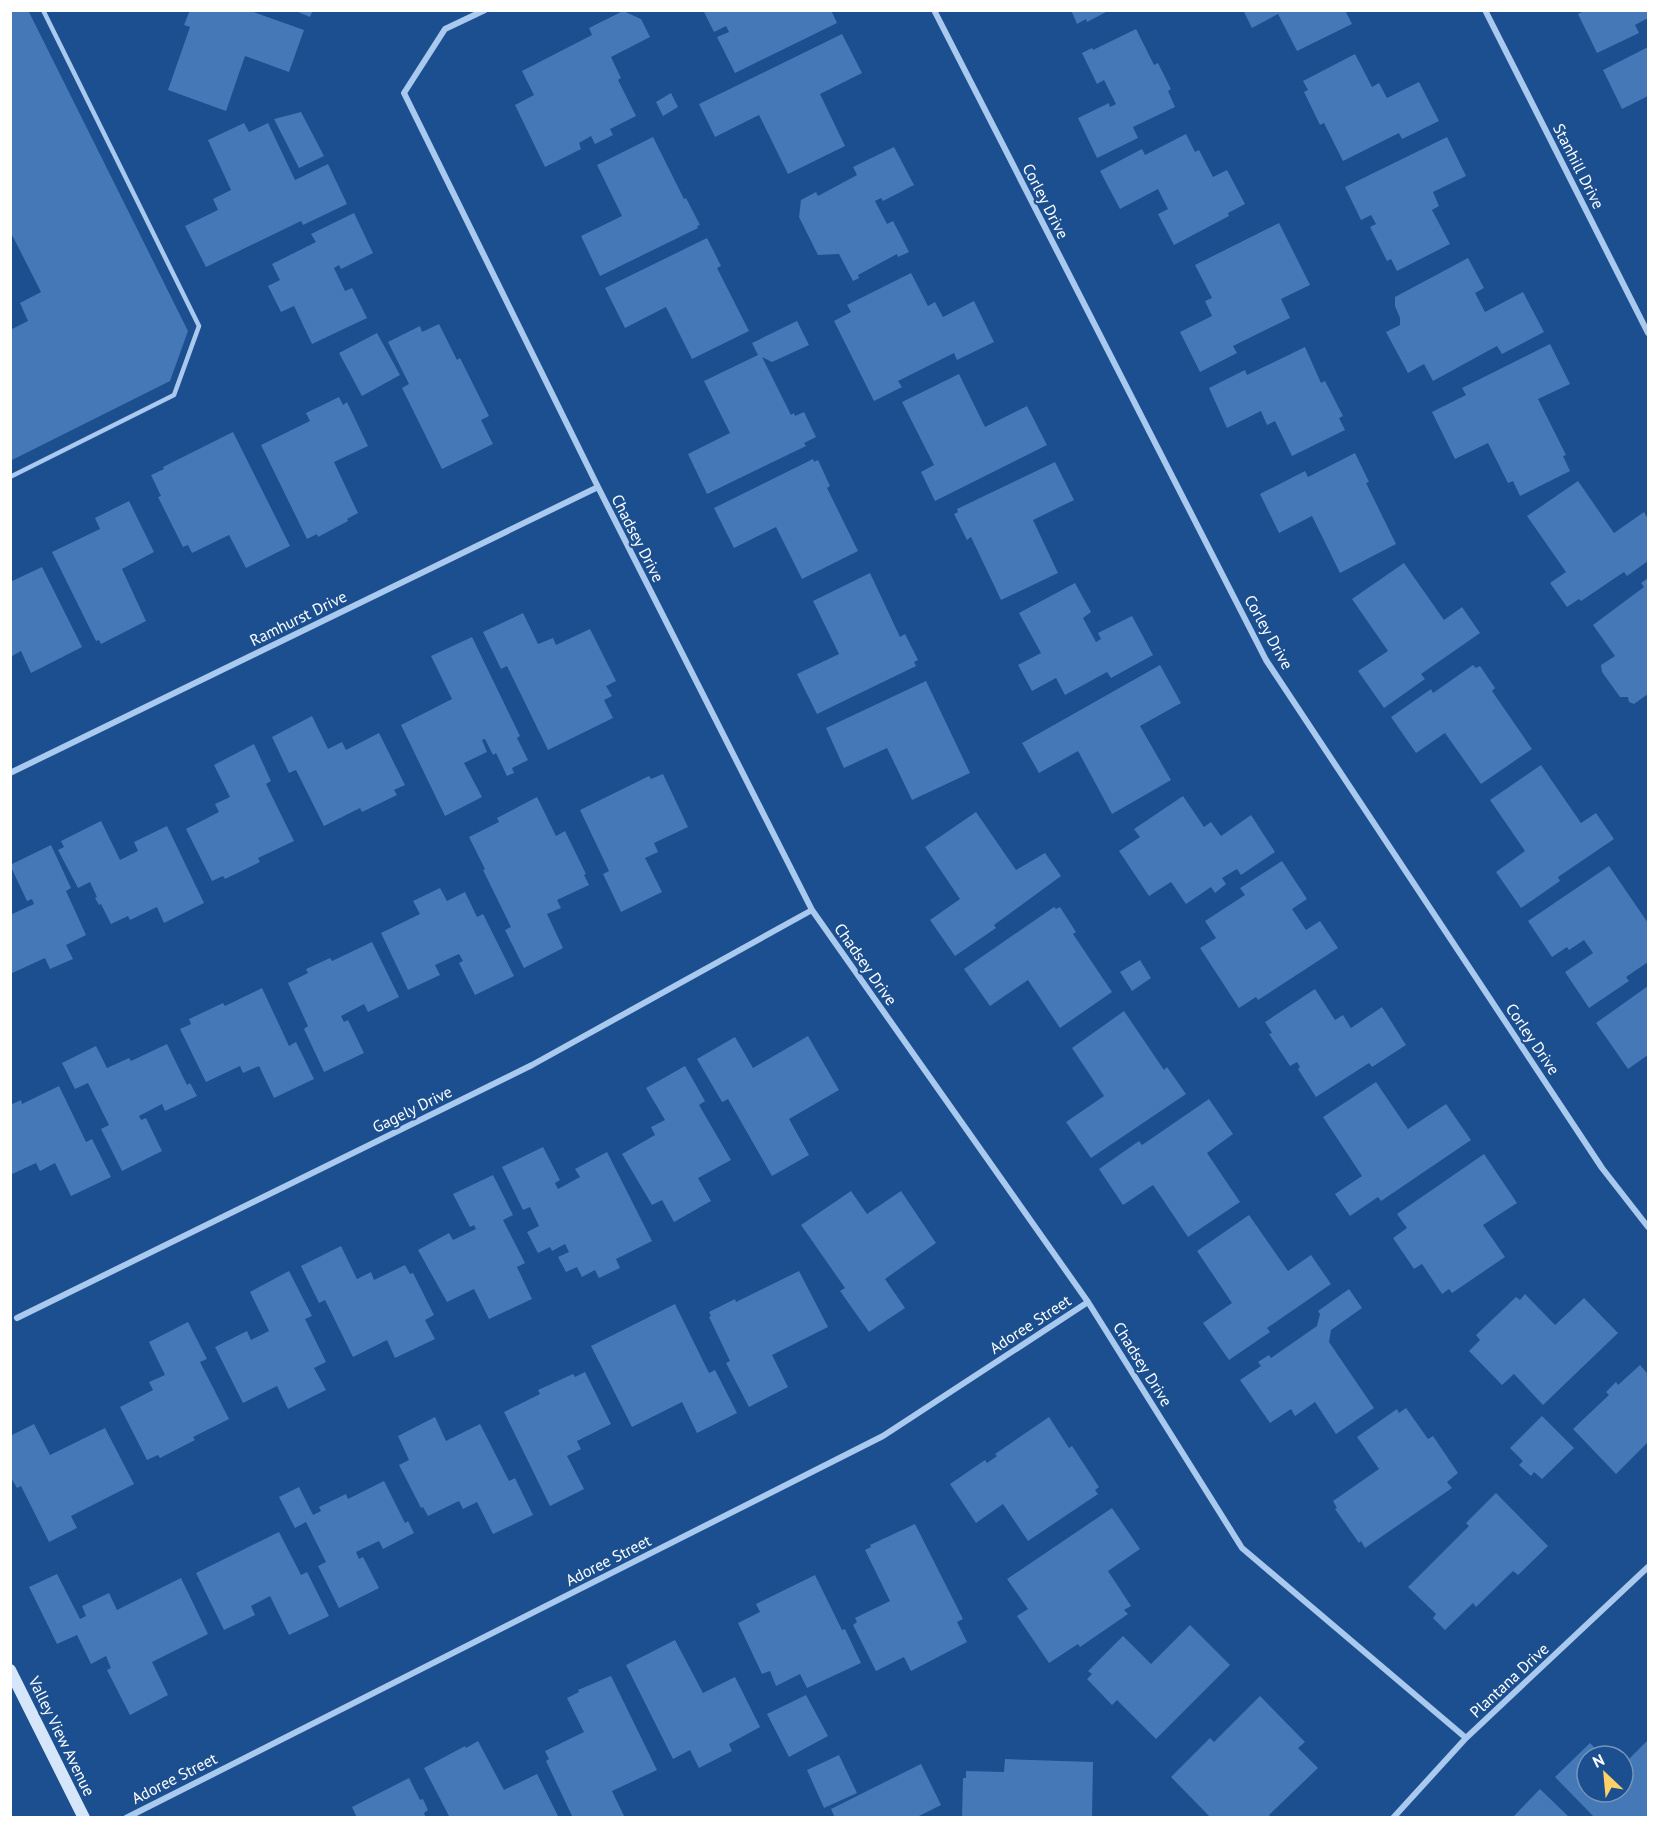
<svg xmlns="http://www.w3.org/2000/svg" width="1659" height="1828" font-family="'PT Sans',sans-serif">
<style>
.building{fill:#4478b7}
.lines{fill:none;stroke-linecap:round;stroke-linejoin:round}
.service{stroke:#a9c9ee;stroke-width:4.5}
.minor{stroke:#a9c9ee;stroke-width:6}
.secondary{stroke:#d6e6fa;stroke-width:12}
.labels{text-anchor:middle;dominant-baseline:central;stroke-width:4.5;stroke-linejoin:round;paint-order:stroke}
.street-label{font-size:16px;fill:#fff;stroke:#1b4f8f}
</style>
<rect width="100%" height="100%" fill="#1b4f8f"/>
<!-- building -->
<path class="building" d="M10,10H28L188,331L170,381L10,461V330L28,321L20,303L41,292L10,231Z
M190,10H248L304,30L289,72L245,56L226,111L168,90L190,27L184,25Z
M293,10H313L310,17Z
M703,10H831L837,23L735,73L717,37L729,32L726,26L714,32Z
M1071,10H1110L1087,22L1086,19L1077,24Z
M1243,10H1345L1352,24L1297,51L1278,14L1252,28Z
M1586,10H1648V18L1635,25L1639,33L1597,53L1578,14Z
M623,11L641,19L650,37L611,57L621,78L618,80L636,116L610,129L613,135L595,144L591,136L579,143L581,149L545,167L515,105L534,95L522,71L592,35L589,28Z
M1136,29L1154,65L1158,63L1171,89L1168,91L1175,107L1133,127L1138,138L1097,158L1078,118L1109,103L1110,107L1116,104L1104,80L1097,84L1082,53L1092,48L1093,50Z
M842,34L862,73L820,94L845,146L788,174L759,115L715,137L699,104Z
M1648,47V96L1622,109L1603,70Z
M1355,54L1372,87L1379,83L1387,98L1419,82L1439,121L1402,139L1399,133L1343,161L1324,123L1320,125L1304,92L1308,90L1303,81Z
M671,93L678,107L663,116L656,102Z
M301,112L324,156L299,168L274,119Z
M244,123L249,132L268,123L295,180L328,164L347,204L303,225L301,221L206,267L185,226L218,210L213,199L231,190L208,140Z
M1186,134L1195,152L1199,150L1213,177L1227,170L1245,204L1228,213L1229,216L1174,245L1158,214L1168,209L1158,189L1120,209L1100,171L1142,149L1145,155Z
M653,137L684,199L686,198L700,225L697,226L698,228L600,276L581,236L622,216L597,165Z
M1447,137L1466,176L1433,192L1439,206L1432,210L1450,244L1397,271L1391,259L1387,261L1370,227L1376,224L1371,215L1361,220L1345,187Z
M894,147L914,185L883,201L881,198L875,201L887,224L893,221L909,252L898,257L897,254L858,275L859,278L853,281L839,254L818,255L799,217L801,200L816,192L818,196L857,175L853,167Z
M354,213L373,253L341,269L339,265L334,268L345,291L352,288L367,318L312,344L294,306L281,312L268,286L280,280L272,264L316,242L311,234Z
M1279,223L1310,285L1281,299L1290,318L1233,346L1237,353L1200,372L1180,332L1212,316L1205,301L1212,298L1195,265Z
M707,238L721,266L717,268L749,331L692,359L666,307L625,328L605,288Z
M1468,258L1484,288L1475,293L1485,312L1523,292L1544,332L1502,354L1497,346L1433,381L1424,364L1408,373L1386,332L1400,325V318L1395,306V297Z
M911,273L928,306L935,302L943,317L974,301L994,342L957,360L954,353L898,381L902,387L874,401L834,321L851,312L847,305Z
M797,321L809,345L772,362L762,357L791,415L794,413L795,416L804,412L816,437L804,443L806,446L707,494L688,454L730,433L704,381L758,355L752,343Z
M439,324L457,360L460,358L489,416L481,420L493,444L442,469L402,388L409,384L388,342L420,326L422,332Z
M377,333L400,375L362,396L339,353Z
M1550,344L1570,384L1538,399L1566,455L1563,456L1570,471L1520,496L1513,481L1508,483L1488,443L1455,459L1432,412L1466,395L1462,388Z
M1305,347L1321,383L1325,381L1343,416L1339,418L1345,430L1292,456L1275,421L1267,425L1261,411L1227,428L1209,388L1245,370L1247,375Z
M959,374L985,427L1027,406L1047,445L935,501L921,472L934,465L902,402Z
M339,397L343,405L347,402L368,446L334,462L358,513L347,519L348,521L318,537L317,534L307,539L261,445L310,421L306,413Z
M233,432L290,546L246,568L229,535L192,553L188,545L183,547L158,497L161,496L151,475L164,469L163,467Z
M1355,453L1369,482L1366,483L1396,544L1340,573L1312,516L1279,533L1260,494L1305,471L1308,477Z
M813,459L814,462L818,460L830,486L827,488L858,551L802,579L776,527L734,548L714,508Z
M1055,462L1074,500L1033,520L1058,573L1001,600L971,537L967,540L954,514L958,512L957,509Z
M1578,481L1614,533L1644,512L1648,519V561L1627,576L1624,572L1581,601L1579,599L1567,607L1550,583L1566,572L1527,516Z
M129,501L154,552L122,569L146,621L101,644L99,640L96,641L52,552L100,529L95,518Z
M1404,563L1444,620L1462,607L1480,633L1421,674L1425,679L1384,708L1358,671L1388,651L1352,599Z
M42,567L82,647L31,673L21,651L12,656L10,652V582Z
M870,573L900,637L905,634L918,660L914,662L916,666L817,714L797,674L839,654L813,601Z
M1648,578V694L1634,704L1629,702L1628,697H1620L1602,672L1601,665L1615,656L1593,625L1644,587L1641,583Z
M1075,583L1091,612L1083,618L1096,642L1101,639L1098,633L1132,616L1153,655L1111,678L1107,672L1065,695L1056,678L1032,691L1018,665L1041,653L1019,613Z
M523,613L538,644L553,638L556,645L590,629L616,681L606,686L612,696L604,700L613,718L548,750L507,666L501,669L483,632Z
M472,637L520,736L517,738L528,760L512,768L514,773L507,776L496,753L493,755L485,739L482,740L487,752L464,763L482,797L445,816L401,725L452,699L431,656Z
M1160,665L1181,703L1140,726L1171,780L1112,814L1078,751L1039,773L1022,743Z
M1473,665L1476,668L1480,666L1495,688L1492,691L1532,749L1481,784L1445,733L1416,753L1391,717L1431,689L1433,693Z
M926,681L970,773L912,800L887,748L844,768L826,728Z
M312,716L328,749L342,742L346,750L379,733L405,785L394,790L397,795L362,812L360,808L324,826L296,770L289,773L272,737Z
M254,744L271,781L266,784L294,841L258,858L260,862L225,879L223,876L212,881L186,829L219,812L215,804L230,797L214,765Z
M1541,765L1581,823L1596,813L1614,839L1558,877L1560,881L1521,908L1496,872L1525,851L1490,800Z
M663,774L688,827L654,843L658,852L645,858L662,892L621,912L603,874L609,871L580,810L649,776L651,779Z
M1183,796L1204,827L1211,822L1221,836L1251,815L1275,852L1241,875L1237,869L1222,878L1226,884L1215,893L1211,887L1186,904L1171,882L1149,896L1119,851L1140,837L1134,829Z
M537,797L556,836L565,831L586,874L584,875L589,885L557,900L561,908L547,914L563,948L524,968L505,930L511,927L483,870L485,869L469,837L499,822L497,818Z
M976,812L1016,870L1045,853L1061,876L994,925L996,928L955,956L930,920L960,899L925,847Z
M101,821L120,860L138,851L134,842L167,826L204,903L164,923L157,907L130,920L128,916L111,924L101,904L99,905L95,898L97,897L90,882L78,888L58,850L64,847L61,841Z
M51,845L71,888L66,891L86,935L66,945L73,959L50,969L45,958L10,974V915L34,904L32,899L27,901L10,865Z
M1282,861L1307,899L1292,909L1306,930L1320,921L1338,948L1258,1000L1256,997L1239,1008L1200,948L1216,938L1205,921L1245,895L1240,888Z
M1609,866L1648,923V962L1626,977L1629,981L1589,1008L1565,972L1593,953L1584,940L1569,950L1567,947L1552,957L1528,921Z
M440,888L447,901L465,892L477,917L483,914L514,976L475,995L459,963L463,961L459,954L435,965L440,975L408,990L381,933L420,914L413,901Z
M1054,907L1056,909L1060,907L1076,932L1073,934L1112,992L1060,1028L1028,980L990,1006L964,969Z
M372,942L399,997L368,1012L364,1004L341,1016L344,1022L348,1020L364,1053L324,1072L304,1029L308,1026L288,983L308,973L306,969L330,958L332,961Z
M1140,960L1151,978L1132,991L1120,972Z
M1648,986V1055L1628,1069L1596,1023Z
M262,988L289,1046L296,1042L314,1079L274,1098L259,1066L243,1073L240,1066L206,1082L180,1029L191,1024L189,1019L223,1003L225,1006Z
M1315,989L1335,1020L1343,1015L1351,1028L1382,1007L1406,1045L1372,1067L1369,1063L1316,1097L1298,1069L1300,1067L1297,1062L1290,1066L1269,1034L1272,1033L1265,1022Z
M1124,1011L1164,1070L1167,1067L1186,1094L1091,1158L1066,1122L1104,1096L1072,1048Z
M808,1036L839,1090L789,1119L809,1155L772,1176L728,1099L722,1102L697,1059L735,1037L753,1068Z
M167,1044L187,1085L190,1083L197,1096L165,1111L162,1104L139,1116L141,1120L146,1118L162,1151L122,1171L101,1129L109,1125L88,1083L75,1089L62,1063L96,1046L107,1068L129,1058L131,1061Z
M685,1066L705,1101L699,1105L731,1160L698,1178L711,1201L674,1222L662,1200L652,1205L622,1154L655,1135L651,1127L665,1120L646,1088Z
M1376,1082L1408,1129L1446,1104L1471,1140L1381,1201L1378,1197L1350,1216L1335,1194L1362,1176L1323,1117Z
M59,1086L86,1142L92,1139L111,1177L71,1196L55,1163L40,1171L36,1163L10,1175V1105L21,1100L22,1104Z
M1209,1099L1233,1134L1207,1153L1240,1202L1188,1237L1153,1185L1123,1205L1099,1169L1139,1141L1142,1145Z
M543,1147L560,1180L555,1183L558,1189L580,1177L575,1169L607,1152L652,1241L616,1259L620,1268L599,1278L595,1270L582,1277L577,1267L566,1272L558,1257L569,1252L565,1244L552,1251L550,1247L538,1253L527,1232L539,1226L530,1207L523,1210L502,1167Z
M1484,1154L1517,1203L1483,1225L1505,1257L1452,1293L1449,1289L1442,1294L1422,1264L1414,1269L1393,1238L1407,1228L1397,1214Z
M493,1175L513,1215L503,1220L525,1263L517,1267L532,1299L489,1319L474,1289L447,1302L418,1250L449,1233L453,1240L476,1229L474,1225L470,1227L453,1194Z
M851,1191L867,1214L901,1191L936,1243L885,1279L905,1308L869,1332L840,1291L845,1288L801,1225Z
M1249,1215L1288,1271L1311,1255L1331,1284L1267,1328L1270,1332L1229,1360L1203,1323L1232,1303L1197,1251Z
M341,1246L357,1279L371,1272L374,1280L405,1265L410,1274L413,1273L434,1315L425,1320L435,1339L395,1358L387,1340L353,1357L325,1300L319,1303L301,1266Z
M289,1271L312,1316L305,1319L326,1362L314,1368L326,1390L288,1409L277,1386L243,1403L215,1347L247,1331L251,1340L269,1331L250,1292Z
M799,1271L828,1327L772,1355L788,1387L749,1407L726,1363L730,1361L709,1317L711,1316L709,1312L735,1299L736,1302Z
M1349,1289L1362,1308L1331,1330L1329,1342L1374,1408L1336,1434L1315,1402L1295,1416L1291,1409L1270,1423L1240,1380L1261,1366L1258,1362L1269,1355L1271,1358L1317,1326L1320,1314L1318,1311Z
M1525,1294L1555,1325L1584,1298L1618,1333L1543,1405L1514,1374L1502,1385L1469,1351L1480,1340L1476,1335L1516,1297L1520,1300Z
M675,1304L709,1373L715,1370L737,1413L697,1433L682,1402L632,1427L591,1346Z
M188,1322L207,1359L200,1362L229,1419L193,1437L195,1440L160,1458L158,1455L147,1460L120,1407L153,1390L149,1382L165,1375L149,1342Z
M1640,1365L1648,1374V1442L1616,1474L1573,1429L1609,1395L1606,1392L1616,1382L1618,1385Z
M585,1372L611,1424L577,1441L581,1449L567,1456L584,1489L550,1506L504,1412L540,1394L538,1390L573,1374L575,1377Z
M1406,1408L1428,1439L1433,1436L1458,1473L1447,1482L1452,1488L1365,1548L1361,1541L1359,1543L1335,1509L1337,1508L1333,1501L1379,1469L1357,1437L1397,1409L1399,1413Z
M1542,1416L1574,1448L1542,1479L1534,1472L1531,1476L1519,1465L1523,1461L1510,1448Z
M435,1417L446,1441L480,1424L509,1481L515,1478L533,1515L493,1534L477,1502L463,1509L459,1501L428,1516L423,1507L421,1508L399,1465L409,1460L398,1436Z
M1049,1417L1069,1448L1072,1446L1099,1487L1095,1490L1098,1494L1028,1541L1003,1504L976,1523L950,1484L985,1460L987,1463L997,1456L995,1454Z
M34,1424L50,1455L105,1428L134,1484L71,1516L77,1528L49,1542L21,1486L17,1488L10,1476V1436Z
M384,1481L405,1523L408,1521L414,1533L383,1549L379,1541L356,1552L359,1559L363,1557L379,1588L339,1608L318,1566L326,1562L306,1522L295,1528L279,1497L299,1487L313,1515L321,1511L319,1507L346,1494L348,1499Z
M1496,1493L1548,1546L1518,1575L1513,1571L1476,1607L1473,1603L1445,1630L1433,1618L1436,1614L1408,1587L1469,1526L1466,1523Z
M1112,1508L1140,1549L1108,1571L1131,1606L1124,1610L1128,1614L1080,1647L1078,1644L1049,1663L1017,1616L1028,1609L1007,1579Z
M915,1524L963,1619L957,1622L967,1642L911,1671L904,1657L876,1671L853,1625L857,1622L855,1618L890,1601L865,1550L871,1547L870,1545Z
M279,1532L301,1575L307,1572L329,1616L289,1635L270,1596L251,1606L255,1615L224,1630L196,1573Z
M57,1574L80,1619L86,1616L82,1606L109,1593L117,1610L181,1578L208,1634L152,1662L168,1695L130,1715L107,1670L111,1668L106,1656L91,1664L77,1635L57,1644L29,1587Z
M815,1575L842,1630L845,1629L861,1663L807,1688L800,1674L776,1686L770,1671L762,1674L738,1623L760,1612L756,1604Z
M1190,1625L1230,1665L1156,1739L1117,1700L1112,1705L1087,1679L1092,1674L1088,1671L1123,1636L1151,1664Z
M675,1640L703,1693L735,1677L760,1727L729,1744L732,1751L699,1768L690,1750L673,1759L626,1665Z
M611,1676L657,1770L612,1791L625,1818H573L546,1761L549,1759L545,1751L584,1732L567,1698L579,1692L578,1690Z
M806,1695L828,1736L789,1757L767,1714Z
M1260,1696L1305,1742L1298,1748L1318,1768L1269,1815L1272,1818H1211L1171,1777L1210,1738L1214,1742Z
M1648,1740V1818H1595L1555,1777L1590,1743L1603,1756H1587V1792H1623V1765Z
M478,1741L504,1790L537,1774L559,1818H450L424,1768L465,1746L466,1748Z
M839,1755L857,1793L824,1808L807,1770Z
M1005,1759L1093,1762L1092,1818H962L963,1778H966V1771L1004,1772Z
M921,1764L941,1805L915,1818H835L831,1809Z
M409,1778L420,1800L423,1799L428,1810L424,1813L426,1818H357L352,1807Z
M1540,1789L1570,1818H1512Z"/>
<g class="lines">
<!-- service -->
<path class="service" d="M10,477L174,395L199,326L43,10"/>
<!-- minor -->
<path class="minor" d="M485,10L445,29L404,93L598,487L812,910L1088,1302L1242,1548L1466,1738
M934,10L1266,660L1602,1168L1648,1227
M1485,10L1648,333
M10,773L598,487
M17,1318L532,1065L812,910
M126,1818L883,1436L1088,1302
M1393,1818L1466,1738L1648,1567"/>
<!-- secondary -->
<path class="secondary" d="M10,1670L84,1818"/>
</g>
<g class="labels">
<!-- street labels -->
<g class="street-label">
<text transform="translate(1579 166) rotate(63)">Stanhill Drive</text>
<text transform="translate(1046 201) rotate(63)">Corley Drive</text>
<text transform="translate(638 538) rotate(63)">Chadsey Drive</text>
<text transform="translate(298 618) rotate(-26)">Ramhurst Drive</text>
<text transform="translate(1269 632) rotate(61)">Corley Drive</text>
<text transform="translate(866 964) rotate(55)">Chadsey Drive</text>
<text transform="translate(1533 1039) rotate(56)">Corley Drive</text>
<text transform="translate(412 1109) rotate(-26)">Gagely Drive</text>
<text transform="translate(1030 1324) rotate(-33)">Adoree Street</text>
<text transform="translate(1143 1364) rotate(58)">Chadsey Drive</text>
<text transform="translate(608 1560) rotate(-27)">Adoree Street</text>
<text transform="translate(1509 1680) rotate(-43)">Plantana Drive</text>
<text transform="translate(62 1736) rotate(64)">Valley View Avenue</text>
<text transform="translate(174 1778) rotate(-27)">Adoree Street</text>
</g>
</g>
<!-- border -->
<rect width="1659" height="1828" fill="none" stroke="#ffffff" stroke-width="24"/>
<!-- north arrow -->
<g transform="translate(1605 1774) rotate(334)"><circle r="28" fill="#1b4f8f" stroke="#7695bc" stroke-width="1.5"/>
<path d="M0-4.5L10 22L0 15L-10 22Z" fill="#ffd166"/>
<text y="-9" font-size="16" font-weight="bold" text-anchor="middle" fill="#ffffff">N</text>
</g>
</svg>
